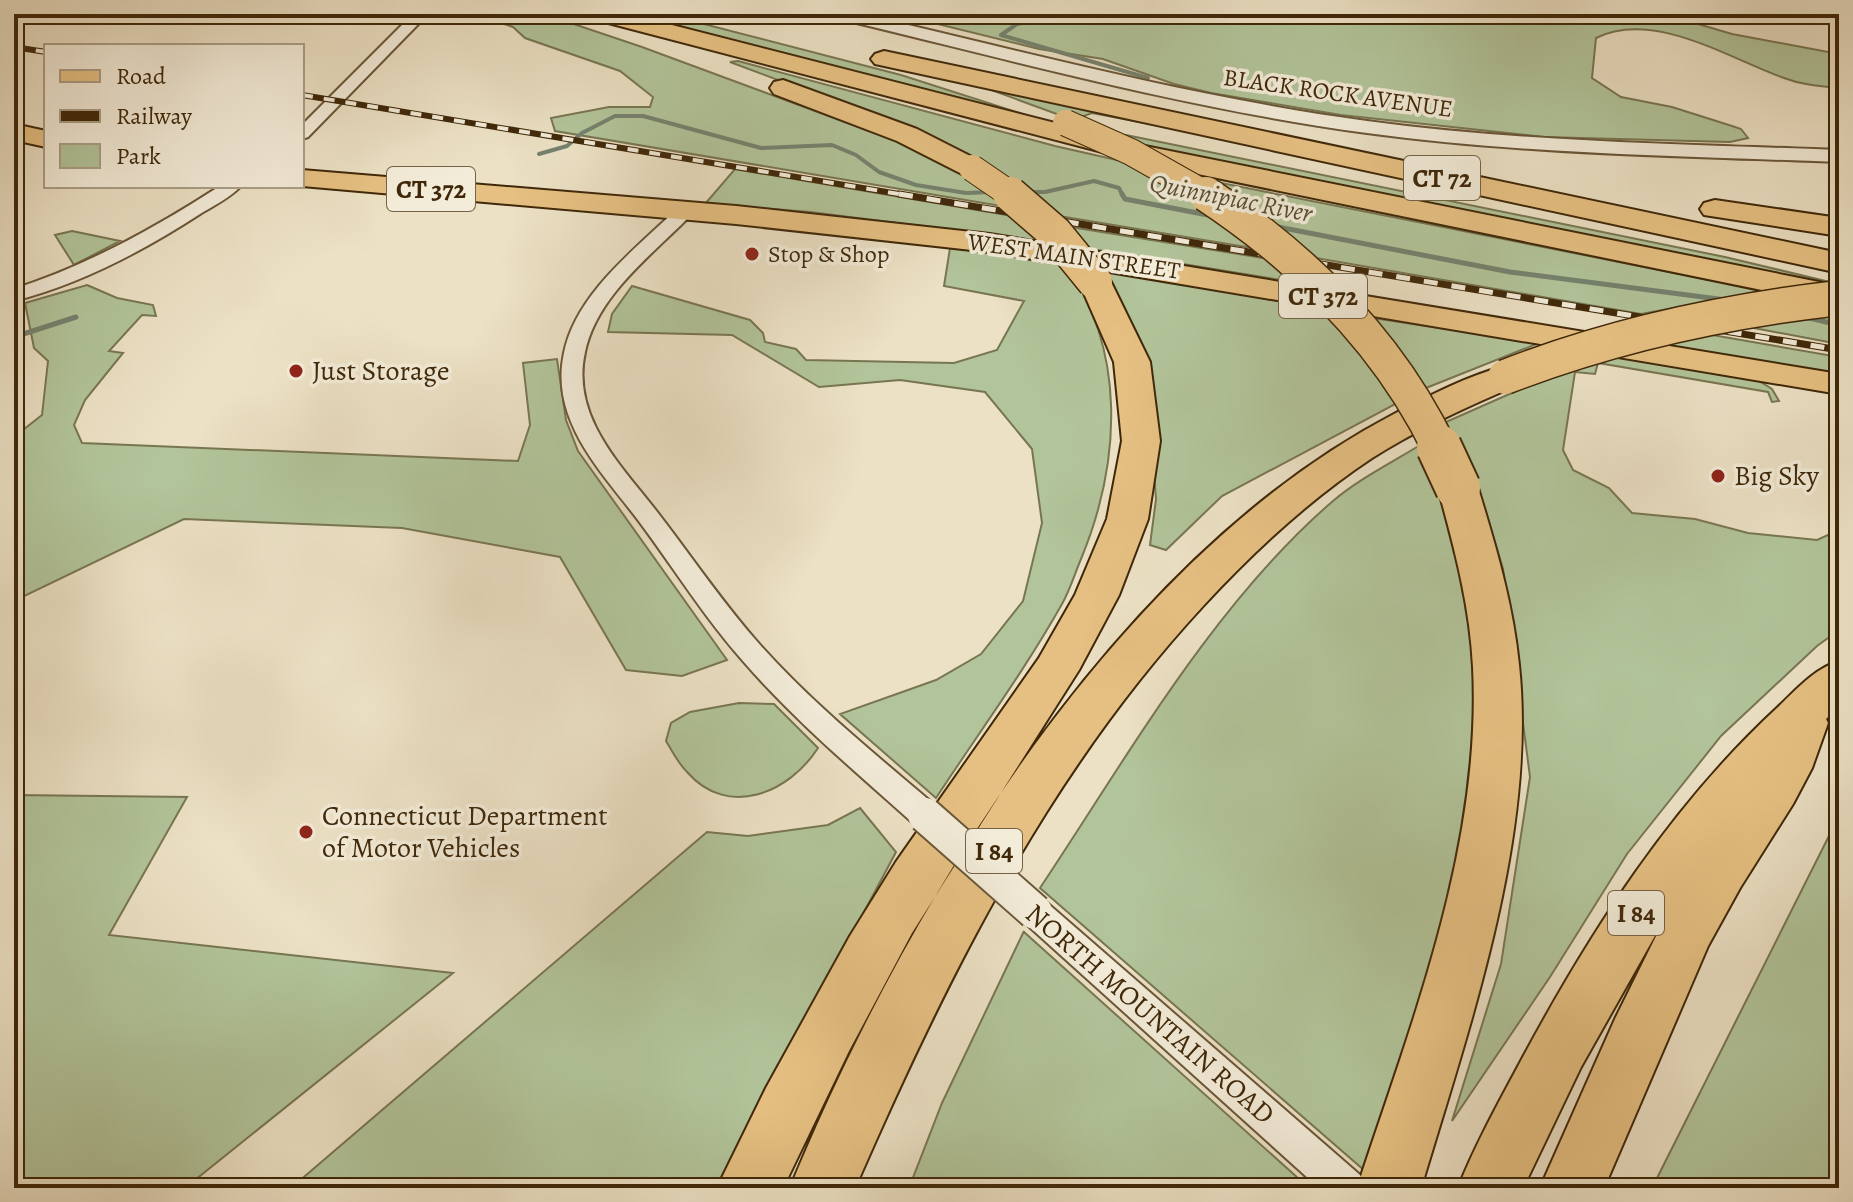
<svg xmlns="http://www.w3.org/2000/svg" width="1853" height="1202" font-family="Alegreya,serif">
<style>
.green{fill:#b2c49a;stroke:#787652;stroke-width:2}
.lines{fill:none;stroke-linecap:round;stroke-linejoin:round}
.stream-far1{stroke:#75826e;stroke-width:4}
.stream{stroke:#75826e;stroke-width:5}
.minor-casing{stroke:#6a5638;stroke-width:4}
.tertiary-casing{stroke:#6a5638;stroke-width:4}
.primary-casing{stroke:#3f2809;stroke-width:4}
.motorway-casing{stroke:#3f2809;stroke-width:4}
.minor{fill:#f3ecd9;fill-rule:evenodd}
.tertiary{fill:#f3ecd9;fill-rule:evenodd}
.primary{fill:#e6c082;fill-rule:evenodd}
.motorway{fill:#e6c082;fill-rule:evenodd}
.rail-far1-casing{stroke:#3f2809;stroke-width:6}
.rail-casing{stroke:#3f2809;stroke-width:7}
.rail-far1{stroke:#f3ecd9;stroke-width:4;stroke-dasharray:11;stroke-linecap:butt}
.rail{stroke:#f3ecd9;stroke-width:5;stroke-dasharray:14;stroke-linecap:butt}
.minor-bridge-casing{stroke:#6a5638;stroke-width:38;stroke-linecap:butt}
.motorway-bridge-far2-casing{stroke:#3f2809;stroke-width:28;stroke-linecap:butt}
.motorway-bridge-far1-casing{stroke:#3f2809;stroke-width:37;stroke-linecap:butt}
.motorway-bridge-casing{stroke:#3f2809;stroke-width:48;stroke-linecap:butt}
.minor-bridge{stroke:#f3ecd9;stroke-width:34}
.motorway-bridge-far2{stroke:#e6c082;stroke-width:26}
.motorway-bridge-far1{stroke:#e6c082;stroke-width:34}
.motorway-bridge{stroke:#e6c082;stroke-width:44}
.poi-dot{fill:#8f2418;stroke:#f3ecd9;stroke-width:3}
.labels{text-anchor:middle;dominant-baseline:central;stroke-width:7;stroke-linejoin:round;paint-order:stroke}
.far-street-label{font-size:24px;fill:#3f2809;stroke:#f3ecd9}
.far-poi-label{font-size:24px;fill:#3f2809;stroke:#f3ecd9;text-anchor:start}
.shield{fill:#f3ecd9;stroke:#756347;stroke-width:2}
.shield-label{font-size:26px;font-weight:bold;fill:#3f2809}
.far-water-label{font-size:26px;font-style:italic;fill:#564e33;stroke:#f3ecd9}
.poi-label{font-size:28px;fill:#3f2809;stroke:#f3ecd9;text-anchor:start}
.street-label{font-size:28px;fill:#3f2809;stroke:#f3ecd9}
</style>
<rect width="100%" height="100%" fill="#ece1c5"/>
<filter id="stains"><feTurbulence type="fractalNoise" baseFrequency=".0025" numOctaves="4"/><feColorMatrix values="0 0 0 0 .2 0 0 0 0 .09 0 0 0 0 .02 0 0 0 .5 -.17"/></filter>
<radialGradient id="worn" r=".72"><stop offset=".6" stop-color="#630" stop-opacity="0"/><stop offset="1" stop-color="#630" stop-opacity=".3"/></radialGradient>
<!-- green -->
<path class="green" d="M473,14H544L642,47L896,141L961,172L1013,208L555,131L551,118L609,107H650L653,97L620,71L525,38L513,27Z
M620,14H665L901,75L1060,126Z
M897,14H1664L1732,34L1839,54V88C1820,86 1802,85 1784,78C1730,59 1653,9 1596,38L1592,78L1621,97L1672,107L1732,126L1741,129L1748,138L1730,142L1544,137L1341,115L1211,93L1174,84L1103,59L1039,49Z
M738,61L1055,146L1152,168L1277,252L1047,214L866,113L730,62Z
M975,84L1239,141L1092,113L1073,120Z
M1113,135H1126L1725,257L1834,283L1810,285L1142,149Z
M735,169L1024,218L1047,242L810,212L705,204Z
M1196,178L1765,291L1641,314L1310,257Z
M1058,225L1288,262L1312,285L1079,247Z
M72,231L120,241L74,265L55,235Z
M950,248L1064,262C1127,350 1121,462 1081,559C1075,573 1070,590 1062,604C1025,670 978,734 936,798L840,714L936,680L981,654L1023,601L1042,523L1032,449L985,392L900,380L819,387L732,335L608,332L612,314L632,286L750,320L763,333L765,342L796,349L806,360L954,363L997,350L1024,301L944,286Z
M1096,269L1340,312L1403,400L1222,496L1166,550L1150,545L1156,499L1151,435Z
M87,285L117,298L153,305L156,316L142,315L109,351L123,353L85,400L74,425L82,443L518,461L530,425L523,363L557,359L566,420L578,451L727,660L682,676L626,670L560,557L402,528L184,519L14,601V437L42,415L48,361L34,348L25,303Z
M1839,310V344L1738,325Z
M1373,318L1539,343L1426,388Z
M1701,333L1839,357V374L1656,344Z
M1613,355L1759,381L1772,389L1779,401L1772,402L1768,392L1598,363L1595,374L1575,372L1563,450L1573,470L1609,488L1632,513L1695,519L1748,533L1817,540L1839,530V630L1817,646L1721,736L1627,854L1550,977L1452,1121L1501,964L1530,777L1503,569L1479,489L1446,422L1523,388Z
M1425,442L1445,488L1481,668L1465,877L1373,1178L1040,888C1126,759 1214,603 1333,501C1360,478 1395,461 1425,442Z
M739,703L774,704L818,748C789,793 728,819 687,772C678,763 672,751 666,741L671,723L690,712Z
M14,795L187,797L109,935L453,973L185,1188H14Z
M860,808L896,852L717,1188H291L707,832L748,836L828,825Z
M1839,816V1188H1652Z
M1024,931V932L1309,1188H909L942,1103Z"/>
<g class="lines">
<!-- stream-far1 -->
<path class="stream-far1" d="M1066,14L1017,24L1001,35L1148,78
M539,154L567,146L582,133L615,116H643L761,148L832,145L856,155L879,172L916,185L966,193L992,192
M1024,192H1045L1094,181L1119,188L1123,196"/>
<!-- stream -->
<path class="stream" d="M1122,194L1125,199L1213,216
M1273,226L1510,272L1726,300
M1805,317L1839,325
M14,337L76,317"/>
<!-- minor casing -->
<g class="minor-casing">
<path id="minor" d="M413,14H428L308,137L302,139V125Z
M220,186H241C230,198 213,206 200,214C143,251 81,284 14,301V289C88,265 155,228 220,186Z
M685,206L691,207L694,211L691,215C653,254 597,295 585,352C570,419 624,468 661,517C694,560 725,606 761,646C814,705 876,755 936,806L940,815L936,824L925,827L914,824C855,771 794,720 743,661C705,618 675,570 641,524C604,474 549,422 564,353C576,293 637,248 679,207Z
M1035,898L1046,902L1360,1175L1366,1188H1319L1024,922L1019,912L1024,902Z"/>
</g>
<!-- tertiary casing -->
<g class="tertiary-casing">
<path id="tertiary" d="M831,14H862C1029,53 1196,98 1367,121C1523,142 1682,144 1839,150V162C1682,156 1523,154 1367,133C1189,109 1015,61 840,19Z"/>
</g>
<!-- primary casing -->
<g class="primary-casing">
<path id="primary" d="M14,124L46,131V147L14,140Z
M302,170L736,206L990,234L1839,374V394L990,252L736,224L302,186Z"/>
</g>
<!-- motorway casing -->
<g class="motorway-casing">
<path id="motorway" d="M589,14H629L1145,146L1839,286V306L1144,163L593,19Z
M884,51L1839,253V273L875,64L871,59L875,54Z
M783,80L917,129L982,162L986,168L982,174L972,177L962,174L897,141L774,94L770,88L774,82Z
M1715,200L1839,218V236L1704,215L1700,209L1704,203Z
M1095,272L1107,275L1111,282L1150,362L1160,441L1148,519L1119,595L1079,670L912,933L849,1051L783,1188H717L766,1088L850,936L896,862L1039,658L1075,595L1107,519L1122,441L1114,362L1079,282L1083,275Z
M1505,366L1518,369L1523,377L1518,385C1468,406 1418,429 1372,458C1310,499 1254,551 1204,605C1047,774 946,979 855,1188H790C906,906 1116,559 1394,414C1429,396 1467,376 1505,366Z
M1458,475L1472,479L1478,488C1496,547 1513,604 1519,665C1537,835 1469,1027 1421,1188H1357C1412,1021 1482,846 1473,667C1470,605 1454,547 1438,488L1444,479Z
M1839,661V706L1826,719L1828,723L1812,768L1793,804L1740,888L1708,946L1604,1188H1540L1615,1019L1665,918L1581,1067L1523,1188H1458C1476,1143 1500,1100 1523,1057C1591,931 1671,806 1777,708C1796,690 1814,669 1839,661Z"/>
</g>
<!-- minor -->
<use href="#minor" class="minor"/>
<!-- tertiary -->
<use href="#tertiary" class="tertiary"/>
<!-- primary -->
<use href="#primary" class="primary"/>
<!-- motorway -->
<use href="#motorway" class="motorway"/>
<!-- rail-far1 casing -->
<g class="rail-far1-casing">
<path id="rail-far1" d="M14,47L46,52
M302,95L911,196"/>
</g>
<!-- rail casing -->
<g class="rail-casing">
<path id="rail" d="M899,194L1839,350"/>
</g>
<!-- rail-far1 -->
<use href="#rail-far1" class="rail-far1"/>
<!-- rail -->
<use href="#rail" class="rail"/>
<!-- minor-bridge casing -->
<g class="minor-bridge-casing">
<path id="minor-bridge" d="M925,815L1035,912"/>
</g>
<!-- motorway-bridge-far2 casing -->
<g class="motorway-bridge-far2-casing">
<path id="motorway-bridge-far2" d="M1066,123L1131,152L1209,196
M972,168L1013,196"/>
</g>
<!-- motorway-bridge-far1 casing -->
<g class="motorway-bridge-far1-casing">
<path id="motorway-bridge-far1" d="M1010,194L1055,233L1095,282
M1206,194C1304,259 1388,341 1440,449
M1505,377C1613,335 1724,311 1839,298"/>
</g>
<!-- motorway-bridge casing -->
<g class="motorway-bridge-casing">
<path id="motorway-bridge" d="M1439,447L1458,488"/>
</g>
<!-- minor-bridge -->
<use href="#minor-bridge" class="minor-bridge"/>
<!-- motorway-bridge-far2 -->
<use href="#motorway-bridge-far2" class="motorway-bridge-far2"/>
<!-- motorway-bridge-far1 -->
<use href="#motorway-bridge-far1" class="motorway-bridge-far1"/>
<!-- motorway-bridge -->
<use href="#motorway-bridge" class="motorway-bridge"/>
</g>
<!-- markers -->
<g class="poi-dot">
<circle cx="752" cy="254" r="8"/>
<circle cx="296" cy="371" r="8"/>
<circle cx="1718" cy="476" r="8"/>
<circle cx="306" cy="832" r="8"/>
</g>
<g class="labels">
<!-- far-street labels -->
<g class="far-street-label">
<text transform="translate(1338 93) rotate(8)">BLACK ROCK AVENUE</text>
<text transform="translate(1074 256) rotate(8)">WEST MAIN STREET</text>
</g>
<!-- far-poi labels -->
<g class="far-poi-label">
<text x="768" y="254">Stop &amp; Shop</text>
</g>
<!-- shield labels -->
<g class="shield">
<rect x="1404" y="156" width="76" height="44" rx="6"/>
<rect x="387" y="167" width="88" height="44" rx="6"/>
<rect x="1279" y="274" width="88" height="44" rx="6"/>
<rect x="966" y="829" width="56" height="44" rx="6"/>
<rect x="1608" y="891" width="56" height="44" rx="6"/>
</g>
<g class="shield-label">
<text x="1442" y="178">CT 72</text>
<text x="431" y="189">CT 372</text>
<text x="1323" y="296">CT 372</text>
<text x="994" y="851">I 84</text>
<text x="1636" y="913">I 84</text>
</g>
<!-- far-water labels -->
<g class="far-water-label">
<text transform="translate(1231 198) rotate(11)">Quinnipiac River</text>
</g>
<!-- poi labels -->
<g class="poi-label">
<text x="312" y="371">Just Storage</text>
<text x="1734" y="476">Big Sky</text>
<text x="322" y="816">Connecticut Department<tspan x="322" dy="32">of Motor Vehicles</tspan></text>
</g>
<!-- street labels -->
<g class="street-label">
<text transform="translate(1150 1014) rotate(41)">NORTH MOUNTAIN ROAD</text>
</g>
</g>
<!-- margin -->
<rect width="1853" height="1202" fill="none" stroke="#ece1c5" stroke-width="48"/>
<rect x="16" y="16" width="1821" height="1170" fill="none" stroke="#3f2809" stroke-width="4"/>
<rect x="24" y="24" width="1805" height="1154" fill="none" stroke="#3f2809" stroke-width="2"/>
<!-- legend -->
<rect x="44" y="44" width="260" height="144" fill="#f3ecd9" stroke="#ab9e86" stroke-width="2"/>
<rect x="60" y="70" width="40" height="12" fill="#e6c082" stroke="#ab9e86" stroke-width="2"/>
<text x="116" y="84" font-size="24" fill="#3f2809">Road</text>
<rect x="60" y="110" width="40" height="12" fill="#3f2809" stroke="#ab9e86" stroke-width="2"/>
<text x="116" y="124" font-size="24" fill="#3f2809">Railway</text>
<rect x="60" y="144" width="40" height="24" fill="#b2c49a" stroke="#ab9e86" stroke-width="2"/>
<text x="116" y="164" font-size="24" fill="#3f2809">Park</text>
<rect width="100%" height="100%" filter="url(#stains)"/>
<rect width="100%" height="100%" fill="url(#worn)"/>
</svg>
